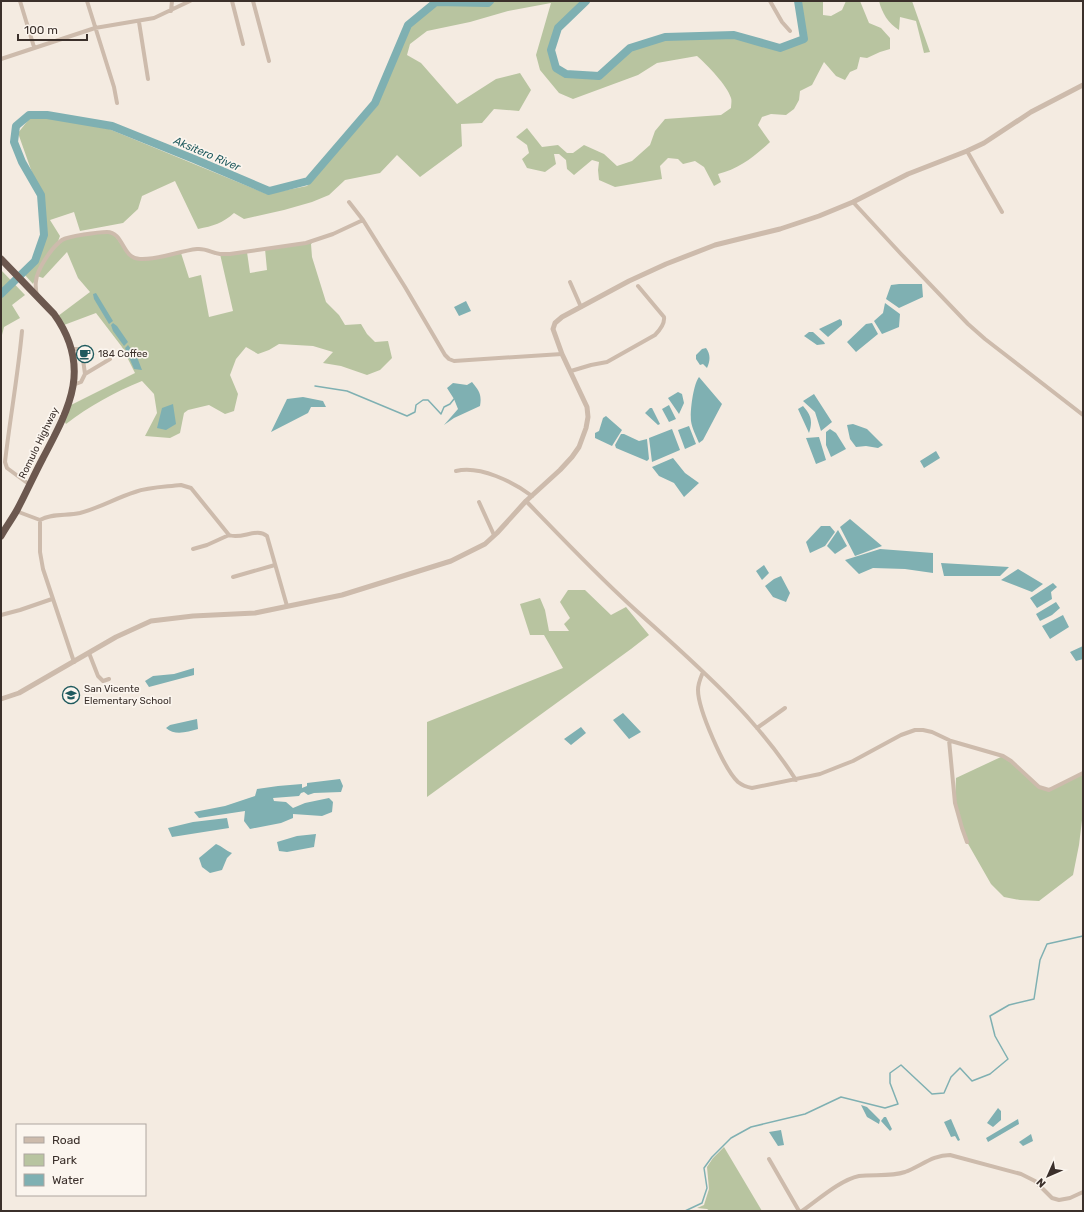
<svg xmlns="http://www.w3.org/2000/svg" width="1084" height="1212" font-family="Rubik,sans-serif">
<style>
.green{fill:#b8c4a0}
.water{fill:#7fb0b2}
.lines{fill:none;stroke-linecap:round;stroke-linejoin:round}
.stream{stroke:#7fb0b2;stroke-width:1.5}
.river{stroke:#7fb0b2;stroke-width:8}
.minor{stroke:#cdbbac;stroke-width:4}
.tertiary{stroke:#cdbbac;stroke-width:5}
.trunk{stroke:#6c584f;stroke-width:7}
.labels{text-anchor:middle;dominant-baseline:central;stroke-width:3.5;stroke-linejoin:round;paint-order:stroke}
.poi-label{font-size:10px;fill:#3b302b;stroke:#fbf5ee;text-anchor:start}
.street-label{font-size:10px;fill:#3b302b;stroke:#fbf5ee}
.water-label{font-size:11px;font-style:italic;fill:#1f5a5e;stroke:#fbf5ee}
</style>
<rect width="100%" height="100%" fill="#f4ebe1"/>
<!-- green -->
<path class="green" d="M490,1H586L558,28L551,50L556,68L566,74L599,76L630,48L665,37L734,35L780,48L804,39L798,1H823V15L831,16L842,10L846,1H860L869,23L881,28L890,38V49L880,52L867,58L860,57L857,69L850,72L845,80L836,76L824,62L812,85L800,91L799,100L794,109L786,115L771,114L762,117L758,125L770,142C755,156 739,169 718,174L721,182L714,186L704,167L695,161L683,164L678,159L668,158L660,166L662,179L615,187L599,180L598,170L599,162L592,160L574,175L567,169L566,160L559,154H554L556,164L545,172L527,168L522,159L529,153L527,145L516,137L527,128L542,147L558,145L567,153H573L584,145L604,154L617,166L632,161L650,145L655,131L665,119L721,115L731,108C731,105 732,101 731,98C727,85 707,65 697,56L657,63L638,75L573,99L559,93L540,70L536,55L551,3L508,11L470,22L427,31L410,44L407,55L421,63L457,104L496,79L520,73L531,90L519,111L494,109L482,123L461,124L462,146L420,177L397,155L380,173L345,180L329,195L312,202L284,210L244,219L234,213C223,223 213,226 198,229L175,181L142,196L138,209L123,223L80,231L74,212L50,220L60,236L57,244C68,236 99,231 113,233L127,253L139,259L181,253L189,278L201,275L209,317L233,311L220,254L247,252L250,273L267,270L265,249L314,241L311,244L312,257L326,302L339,315L345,325L361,324L367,334L375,342L388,341L392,358L380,370L367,375L341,366L323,363L333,352L313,346L279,344L269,350L258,354L246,347L236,359L230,375L238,394L234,411L225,414L209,405L188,410L184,413L180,433L170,438L145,436L157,413L154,394L142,381C115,392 89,406 66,424L63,419L71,405L135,373L122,347L96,313L64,325L58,316L90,292L78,278L67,252L43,278L37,276L33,284L24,274L35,261L44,235L41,198L18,133L29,119L45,117L109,129L267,194L307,186L377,106L400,51L408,25L436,2L488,3Z
M879,1H912L930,52L924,53L916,21L900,17L899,30C888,23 882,13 879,1Z
M1,270L25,295L12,305L20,318L4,327L1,339Z
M568,590H585L611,615L626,607L649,635L631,649L427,797V722L563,668L544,635H530L520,604L540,598L545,610L549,631H569L564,624L570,618L560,602Z
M1003,756L1042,789L1055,787L1083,773V812L1079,845L1073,875L1039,901L1020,900L1004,897L991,884L967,842L955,803L956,778Z
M724,1147L762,1211H710L707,1209L697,1208L704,1205L709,1189L707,1167L713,1158Z"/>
<!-- water -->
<path class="water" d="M899,284H922L923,297L899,308L886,299L891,285Z
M96,293L113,321L109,324L94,299L93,294Z
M466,301L471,311L459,316L454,307Z
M885,303L900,314L899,327L882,334L874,321L883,313Z
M840,319L842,321V325L828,337L819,329Z
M113,323L117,326L128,342L124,346L113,331L111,325Z
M872,323L878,334L856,352L847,342L866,324Z
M809,332H813L824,342L825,344L817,345L804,336Z
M128,345L137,357L142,370L134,369L125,348Z
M706,348C711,355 710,361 707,368L703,364L700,365L696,359V355L702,349Z
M699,377L722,404L703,440L699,443C696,436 692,428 691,421C690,412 693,385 699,377Z
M472,382C479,391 482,394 480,406L454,418L444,425L458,409L454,399L447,388L453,383L467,385Z
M678,392L682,394L684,403L679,414L668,398Z
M814,394L832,422L821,431L815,412L803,401Z
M303,397L323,401L326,407H311L308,413L271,432L287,399Z
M173,404L176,424L166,430L157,428L162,408Z
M669,405L676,419L669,422L662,409Z
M803,406C811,415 813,421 809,433L798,409Z
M650,408H652L660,424L658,425L645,413Z
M606,416L622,430L612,446L595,438V433L599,431L603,418Z
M853,424L867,429L883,445L878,448L866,446L856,447L850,439L847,425Z
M689,426L696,444L685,449L678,430Z
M672,429L680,450L652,462L649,438Z
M830,429L836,433L846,449L831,457L826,445V432Z
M621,434H624L639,441L647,439L649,459L647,461L616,448L615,445Z
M819,437L826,460L816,464L806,438Z
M936,451L940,458L924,468L920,461Z
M673,458L685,473L699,483L684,497L674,483L659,476L652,467Z
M850,519L882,546L855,556L840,527Z
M821,526H830L835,532L825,546L810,553L806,542Z
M838,530L847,546L835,554L827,546Z
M880,549L933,553V573L905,569L873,568L859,574L845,560Z
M941,563L1009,567L1000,576H944Z
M764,565L769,573L762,580L756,571Z
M1018,569L1043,584L1032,592L1001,580Z
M781,576L790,593L786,602L773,597L765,586L774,579Z
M1053,583L1057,587L1051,592L1052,599L1037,608L1030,598Z
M1056,602L1060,608L1052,615L1040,621L1036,614Z
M1063,615L1069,627L1050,639L1042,626Z
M1083,646V659L1076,661L1070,652Z
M194,668V675L149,687L145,681L153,676L174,674Z
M623,713L641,732L629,739L613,720Z
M197,719L198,729C187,732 175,736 166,728L170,725Z
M581,727L586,733L571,745L564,739Z
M340,779L343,786L341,792L314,793L308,795L304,792L301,793L299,796L273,798L274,801L286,802L293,808L305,803L329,798L333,802L332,812L322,816L293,814V818L281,823L250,829L244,821L245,811L199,818L194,812L225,806L255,796L257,789L278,786L302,784V788L307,786V783Z
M227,818L229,828L172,837L168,828L193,822Z
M316,834L314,847L287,852L279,851L277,842L297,836Z
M216,844C222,846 226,851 232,853L227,858L222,870L210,873L202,867L199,858Z
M861,1105L867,1107L880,1120L879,1124L867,1117Z
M998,1108L1001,1111V1120L993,1127L987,1123Z
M884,1117H886L892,1129L890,1131L881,1121Z
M951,1119L960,1140L958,1141L955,1136L951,1137L944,1122Z
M1018,1119L1019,1124L988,1142L986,1138Z
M781,1130L784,1145L778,1146L769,1132Z
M1031,1134L1033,1141L1023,1146L1019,1142Z"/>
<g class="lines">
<!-- stream -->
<path class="stream" d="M315,386L347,391L407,416L415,412L416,405L423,400H428L441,414L444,407L450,404L454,399
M685,1211L702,1203L707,1188L704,1168L712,1157L731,1138L751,1127L805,1114L841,1097L885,1108L898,1104L890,1083V1073L901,1065L932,1094L944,1093L951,1077L960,1068L972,1081L990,1074L1008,1059L995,1036L990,1016L1009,1005L1034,999L1040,960L1047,944L1083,936"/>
<!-- river -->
<path class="river" d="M586,1L558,28L551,50L556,68L566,74L599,76L630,48L665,37L734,35L780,48L804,39L798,1
M1,294L35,261L44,235L41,195L22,162L14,142L16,126L29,115H47L112,126L194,159L269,191L308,181L375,103L408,25L436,2L488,3L490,1"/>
<!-- minor -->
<path class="minor" d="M20,1L34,47
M87,1L114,87L117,103
M232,1L243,44
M253,1L269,61
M770,1L782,22L790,31
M171,11L172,1
M139,22L148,79
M1,59L95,28L154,18L190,1
M967,151L1002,212
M349,202L363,220
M853,202L901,254L968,324L985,339L1083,415
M570,282L581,307
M37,296C36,291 35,286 36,281C37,269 52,247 62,240C68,236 99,232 107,232C124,232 122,259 140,259C160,260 178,251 197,249C206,248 212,253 220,254C223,254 227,254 230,254L306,243L333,234L363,220L405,287L445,355L449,359L454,361L562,354
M22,331C18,375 10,418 5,462L7,468L30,485
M71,349H78L82,352L85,374L81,382L73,385
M571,371L591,365L607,362L655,335C660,330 665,324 664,317L638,286
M85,374L110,359
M456,471C480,465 513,482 532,496
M526,501C560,536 593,571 629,604C688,658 752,711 796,780
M479,502L494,535
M16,511L40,520C51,513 67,516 80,513C99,508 116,498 135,492C149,487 165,487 181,485L191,488L229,535C241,540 257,527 267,536L287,606
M40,520V552L43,569L74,662
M193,549L207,545L229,535
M233,577L275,565
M1,615L20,610L52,599
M89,653L98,676L103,681L109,679
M703,672C701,677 698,683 698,690C698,709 724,769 738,782C743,786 747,787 752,788L820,774L853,761L901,735L915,730H923L932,732L951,741L1003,756L1011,761L1039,787L1049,790L1083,773
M757,728L785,708
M949,740L955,803L962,828L967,842
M769,1159L799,1211
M802,1211C818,1200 840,1180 859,1176C874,1174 890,1177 905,1172C921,1166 933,1155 950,1155L1021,1174L1035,1181L1052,1198L1059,1200L1070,1198L1083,1192"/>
<!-- tertiary -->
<path class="tertiary" d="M1,699L19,693L116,637L151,621L193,616L255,613L342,595L451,561L485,544L497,533L526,501L560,470L572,457L579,447L586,428L588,417L587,407L562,354L553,329L555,323L562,317L629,281L666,264L715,245L780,229L819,216L853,202L908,174L967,151L984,143L1031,112L1083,85"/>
<!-- trunk -->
<path class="trunk" d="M1,259L54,314C92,367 70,407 43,458C34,475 26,493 17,510C12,519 6,527 1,536"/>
</g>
<!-- icons -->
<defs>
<g id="cafe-ring" transform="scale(0.9)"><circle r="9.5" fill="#fbf5ee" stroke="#1f5a5e" stroke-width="1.5"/><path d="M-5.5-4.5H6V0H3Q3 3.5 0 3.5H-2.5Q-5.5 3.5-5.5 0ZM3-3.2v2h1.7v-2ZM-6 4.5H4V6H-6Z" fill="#1f5a5e"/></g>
<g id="school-ring" transform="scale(0.9)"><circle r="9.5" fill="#fbf5ee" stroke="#1f5a5e" stroke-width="1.5"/><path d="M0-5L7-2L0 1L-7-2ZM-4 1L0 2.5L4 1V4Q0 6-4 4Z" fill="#1f5a5e"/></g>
</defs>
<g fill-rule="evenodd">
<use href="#cafe-ring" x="85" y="354"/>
<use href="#school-ring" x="71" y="695"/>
</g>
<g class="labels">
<!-- poi labels -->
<g class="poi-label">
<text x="98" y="354">184 Coffee</text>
<text x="84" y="689">San Vicente<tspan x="84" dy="12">Elementary School</tspan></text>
</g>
<!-- street labels -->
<g class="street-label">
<text transform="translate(39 443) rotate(-64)">Romulo Highway</text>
</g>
<!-- water labels -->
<g class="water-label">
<text transform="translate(207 154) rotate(23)">Aksitero River</text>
</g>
</g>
<!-- border -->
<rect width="1084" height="1212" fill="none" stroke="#3b302b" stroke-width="4"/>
<!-- legend -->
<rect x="16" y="1124" width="130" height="72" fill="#fbf5ee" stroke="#aea6a0"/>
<rect x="24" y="1137" width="20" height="6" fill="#cdbbac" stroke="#aea6a0"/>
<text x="52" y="1144" font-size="12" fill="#3b302b">Road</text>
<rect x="24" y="1154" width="20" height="12" fill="#b8c4a0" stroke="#aea6a0"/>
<text x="52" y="1164" font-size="12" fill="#3b302b">Park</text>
<rect x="24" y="1174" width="20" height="12" fill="#7fb0b2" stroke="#aea6a0"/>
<text x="52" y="1184" font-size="12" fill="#3b302b">Water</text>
<!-- north arrow -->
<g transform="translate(1048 1176) rotate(225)" stroke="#fbf5ee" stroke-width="3" paint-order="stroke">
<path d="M0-3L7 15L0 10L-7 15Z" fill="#3b302b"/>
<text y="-6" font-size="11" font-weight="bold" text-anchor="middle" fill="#3b302b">N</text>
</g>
<!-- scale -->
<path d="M18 34v6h69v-6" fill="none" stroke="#3b302b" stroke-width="2"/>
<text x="24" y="34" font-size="12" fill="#3b302b" stroke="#fbf5ee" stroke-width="3" paint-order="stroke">100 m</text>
</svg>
